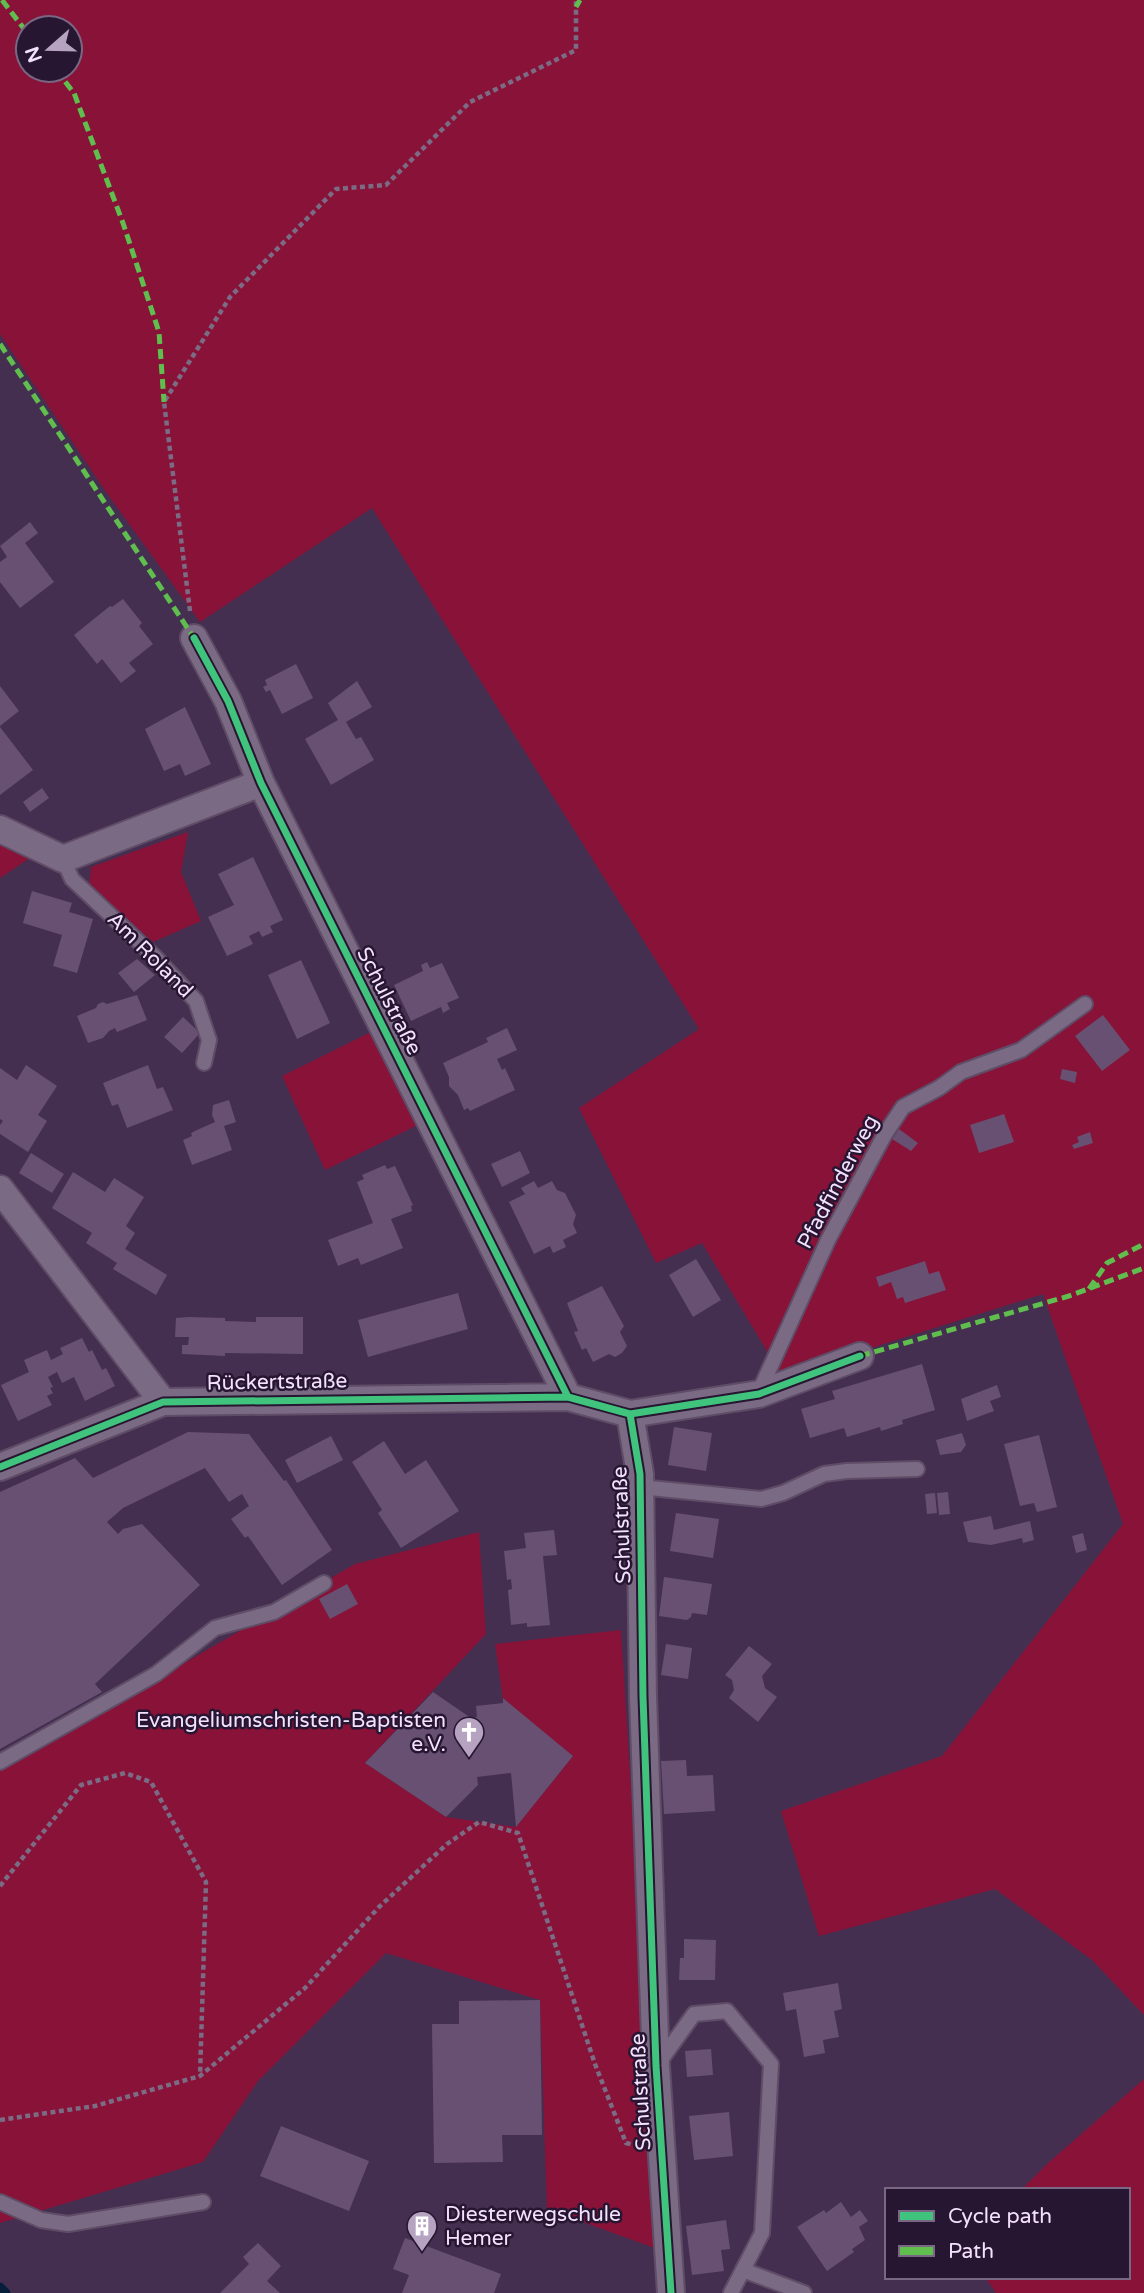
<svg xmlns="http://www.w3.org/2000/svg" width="1144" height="2293" font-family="'Varela Round',sans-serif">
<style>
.green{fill:#881238;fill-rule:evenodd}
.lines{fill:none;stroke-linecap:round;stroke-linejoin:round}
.stream{stroke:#081f3c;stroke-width:9}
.building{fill:#675072}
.lane-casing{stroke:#5f4c67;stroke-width:18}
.street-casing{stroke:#5f4c67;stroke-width:30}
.path{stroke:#7b6b84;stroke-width:4.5;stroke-dasharray:5 3.5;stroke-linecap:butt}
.lane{stroke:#7b6a83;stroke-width:14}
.street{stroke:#7b6a83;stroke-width:26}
.quiet{stroke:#5fbe4e;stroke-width:5;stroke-dasharray:10 5;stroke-linecap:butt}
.cycleway-casing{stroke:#271631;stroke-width:11}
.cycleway{stroke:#40c37c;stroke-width:7}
.labels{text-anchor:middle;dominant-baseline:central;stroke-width:5;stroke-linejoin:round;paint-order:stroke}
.street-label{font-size:21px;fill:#f3e1fe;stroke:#271631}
.poi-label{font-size:21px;fill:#f3e1fe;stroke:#271631;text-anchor:end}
</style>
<rect width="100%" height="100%" fill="#452f50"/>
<!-- green -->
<path class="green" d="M0,0H1144V2015L1092,1960L995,1889L819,1936L781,1811L942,1756L1123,1524L1043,1294L782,1376L702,1243L656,1263L579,1108L699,1029L372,508L200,622L106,492L0,334ZM28,28H70V70H28Z
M188,832L181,872L201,921L153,942L89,886L91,867Z
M0,840L33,856L0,878Z
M371,1032L418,1125L325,1170L282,1076Z
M479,1532L486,1634L365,1763L446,1817L516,1827L573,1756L503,1700L495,1644L621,1630L660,2250L547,2209L540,2000L386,1953L258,2081L203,2162L0,2223V1770L355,1564Z
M1144,2079V2293H996L985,2277H1128V2190H1021L1047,2164Z"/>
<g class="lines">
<!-- stream -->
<path class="stream" d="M0,2287L6,2293"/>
</g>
<!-- building -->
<path class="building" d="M30,522L38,533L25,543L54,582L20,608L0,582V562L7,557L0,546Z
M123,599L142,623L139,626L153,644L129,663L136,671L121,683L102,659L97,664L74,635L110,606L112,607Z
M296,664L313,698L282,714L270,690L266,692L263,687L267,685L265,680Z
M357,681L372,707L346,722L356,739L361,737L374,760L331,785L305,739L338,720L328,703Z
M0,686L19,711L0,726Z
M185,707L211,764L185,776L180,764L164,771L145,729Z
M0,727L33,770L0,795Z
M42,788L49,798L30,812L23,802Z
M253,857L283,920L270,926L273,932L262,937L259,931L249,936L253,944L227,956L208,917L234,905L218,874Z
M32,891L72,903L69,912L93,919L77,973L53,966L62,935L23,923Z
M137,959L155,975L134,992L118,973Z
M301,960L330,1023L297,1039L268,975Z
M427,962L430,968L442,963L459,998L447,1003L450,1009L443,1013L441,1007L411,1021L394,985L423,971L421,965Z
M137,995L147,1020L117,1032L115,1028L109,1031L103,1038L88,1043L77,1016L96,1008L98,1004L103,1002L107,1004Z
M1103,1015L1130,1050L1102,1071L1075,1036Z
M183,1017L200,1033L182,1053L164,1037Z
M507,1028L517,1050L497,1059L502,1070L505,1068L515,1090L470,1111L468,1108L464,1110L458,1095L449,1086V1077L443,1063L488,1042L486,1038Z
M26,1065L57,1086L38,1115L47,1121L28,1152L0,1134V1125L3,1121L0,1119V1068L17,1080Z
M148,1065L157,1089L163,1087L173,1110L127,1128L118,1104L112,1106L103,1083Z
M1062,1069L1077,1072L1075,1083L1060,1079Z
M229,1100L236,1122L224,1126L232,1150L192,1165L183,1140L192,1136L191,1133L197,1130L215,1122L212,1115L213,1105Z
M1004,1114L1014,1142L979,1153L970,1125Z
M899,1129L918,1143L911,1151L892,1139Z
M1090,1132L1093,1143L1074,1149L1072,1145L1079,1142L1077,1137Z
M520,1151L530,1173L502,1187L491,1164Z
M31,1153L64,1174L52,1193L19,1173Z
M385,1165L387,1169L395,1166L413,1205L411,1206L412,1211L391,1219L403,1248L361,1265L358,1258L338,1266L328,1240L373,1223L357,1182L364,1179L362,1175Z
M73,1172L105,1192L114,1178L144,1197L126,1226L135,1233L125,1249L167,1275L156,1295L113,1269L117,1263L86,1243L92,1233L52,1208Z
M534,1181L538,1188L552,1181L557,1190L565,1193L576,1215L573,1224L577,1233L563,1240L566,1247L553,1253L550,1246L534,1254L509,1202L525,1194L521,1188Z
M696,1259L721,1300L693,1317L669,1275Z
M925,1261L929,1274L939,1271L946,1290L905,1303L903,1297L897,1299L891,1282L879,1287L876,1277Z
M602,1286L624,1326L620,1332L627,1346L622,1353L615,1357L609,1354L593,1362L586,1348L582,1350L574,1332L578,1331L567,1303Z
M458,1293L468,1329L368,1357L358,1320Z
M189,1317L225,1318V1321L256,1322V1317H303V1354L225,1353V1356L182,1354V1345H188L189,1337H175L176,1318Z
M82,1338L89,1352L92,1350L102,1370L106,1368L115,1386L85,1401L74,1377L62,1383L57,1372L48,1377L53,1387L50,1388L53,1393L47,1396L52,1405L18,1421L1,1385L29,1372L24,1360L47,1350L51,1360L63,1354L60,1348Z
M922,1364L935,1410L902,1420L903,1424L881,1431L880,1427L847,1437L844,1428L810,1438L801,1409L835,1399L832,1391Z
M997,1385L1001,1397L990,1401L994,1411L967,1421L961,1399Z
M674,1427L712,1433L706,1471L668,1465Z
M188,1432L249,1434L284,1481L286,1480L332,1550L282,1585L248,1536L245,1538L231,1519L249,1506L242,1494L229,1502L205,1468L123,1508L107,1522L118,1534L123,1529L142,1524L200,1585L95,1684L102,1692L0,1749V1492L75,1458L93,1478Z
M962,1433L966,1445L961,1452L940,1455L936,1440Z
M1039,1435L1057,1507L1037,1512L1034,1503L1020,1506L1004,1444Z
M331,1436L343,1460L297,1483L285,1460Z
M384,1441L405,1474L426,1460L459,1511L401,1548L378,1513L382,1510L352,1462Z
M948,1492L950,1514L939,1515L937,1493Z
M935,1493L937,1513L927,1514L925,1494Z
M676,1513L719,1519L713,1558L670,1551Z
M991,1516L994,1530L1030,1521L1034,1540L1023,1543L1022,1538L991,1545L968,1542L963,1522Z
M554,1530L557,1555L543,1556L550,1625L527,1627V1623L511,1625L508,1590L512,1589L511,1579L507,1580L504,1551L526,1548L524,1533Z
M1083,1533L1087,1550L1076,1553L1072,1536Z
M664,1577L712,1584L707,1615L692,1613L691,1617L687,1620L659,1616Z
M347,1584L358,1604L330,1619L319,1599Z
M666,1644L692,1648L688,1679L661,1675Z
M749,1646L772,1664L762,1676L765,1688L777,1697L758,1722L729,1698L734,1690L732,1680L725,1675Z
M433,1692L471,1718L477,1717L476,1706L503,1703V1698L573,1756L516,1827L511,1773L477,1777L478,1785L446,1817L365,1763Z
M686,1760L687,1776L713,1775L715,1811L664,1814L661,1761Z
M684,1939L716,1940L715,1980H679L680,1958H684Z
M838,1983L842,2009L834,2011L839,2037L823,2040L825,2053L804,2057L796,2009L786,2011L783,1993Z
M540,2000L542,2135H502L503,2162L434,2163L432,2024H459V2001Z
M711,2049L713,2075L687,2077L685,2051Z
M729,2112L733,2156L694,2160L689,2116Z
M281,2126L369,2161L349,2211L260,2176Z
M841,2202L851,2217L860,2210L868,2221L859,2227L865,2240L852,2249L854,2252L827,2271L797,2227L824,2210L826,2213Z
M726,2220L730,2249L721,2250L724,2271L692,2275L686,2226Z
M405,2238L501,2274L494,2293H402L409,2275L393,2269Z
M258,2243L281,2266L267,2281L280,2293H220L249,2264L243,2257Z"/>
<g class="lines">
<!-- lane casing -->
<g class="lane-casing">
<path id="lane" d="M63,859L72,879L154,956L196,1001L209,1040L204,1063
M759,1392L828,1240L885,1134L903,1107L939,1088L961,1072L1021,1050L1085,1004
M640,1487L761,1499L783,1493L824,1474L847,1471L917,1469
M0,1762L156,1674L215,1628L274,1612L324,1583
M658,2064L694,2014L727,2011L771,2064L762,2233L731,2293
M0,2202L41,2220L68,2224L203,2202
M743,2270L804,2293"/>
</g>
<!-- street casing -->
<g class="street-casing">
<path id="street" d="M194,638L228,701L261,783L568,1397
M0,829L63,859L261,783
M0,1189L163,1402
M630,1414L640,1474L643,1697L656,2066L671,2293
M0,1467L163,1402L568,1397L630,1414L759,1394L860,1356"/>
</g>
<!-- path -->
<path class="path" d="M190,611L164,402L230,297L336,189L386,185L470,102L576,50V0
M0,1886L81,1785L125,1773L151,1782L206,1882L200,2076
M0,2120L95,2106L200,2076L305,1988L379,1907L447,1844L479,1822L518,1833L595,2064L626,2143L634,2145"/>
<!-- lane -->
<use href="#lane" class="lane"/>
<!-- street -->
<use href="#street" class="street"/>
<!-- quiet -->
<path class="quiet" d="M2,0L28,34
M576,7L580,0
M56,70L74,93L123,223L159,332L164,402
M0,344L194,638
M1089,1289L1107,1263L1144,1244
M860,1356L1069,1296L1144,1268"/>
<!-- cycleway casing -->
<g class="cycleway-casing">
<path id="cycleway" d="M194,638L228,701L261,783L568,1397
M630,1414L640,1474L643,1697L656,2066L671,2293
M0,1467L163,1402L568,1397L630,1414L759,1394L860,1356"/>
</g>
<!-- cycleway -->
<use href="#cycleway" class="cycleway"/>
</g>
<!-- icons -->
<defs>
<g id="church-pin" transform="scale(1.575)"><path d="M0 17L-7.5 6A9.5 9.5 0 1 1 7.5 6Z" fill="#b6a3c1" stroke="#271631"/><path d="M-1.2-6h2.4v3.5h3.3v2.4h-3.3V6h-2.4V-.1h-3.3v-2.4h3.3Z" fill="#fff"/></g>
<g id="building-pin" transform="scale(1.575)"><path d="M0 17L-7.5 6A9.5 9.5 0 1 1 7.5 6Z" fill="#b6a3c1" stroke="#271631"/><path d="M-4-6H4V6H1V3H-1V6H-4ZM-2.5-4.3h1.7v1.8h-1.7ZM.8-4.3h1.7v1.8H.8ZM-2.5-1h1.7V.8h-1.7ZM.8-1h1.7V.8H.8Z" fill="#fff"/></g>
</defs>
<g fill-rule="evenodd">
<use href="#church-pin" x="469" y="1732"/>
<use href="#building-pin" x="422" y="2226"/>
</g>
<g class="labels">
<!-- street labels -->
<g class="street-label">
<text transform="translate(150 955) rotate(45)">Am Roland</text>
<text transform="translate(389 1001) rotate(63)">Schulstraße</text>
<text transform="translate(838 1182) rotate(-62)">Pfadfinderweg</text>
<text transform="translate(277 1382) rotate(-1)">Rückertstraße</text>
<text transform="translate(622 1525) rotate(-92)">Schulstraße</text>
<text transform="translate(641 2092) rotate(-93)">Schulstraße</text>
</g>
<!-- poi labels -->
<g class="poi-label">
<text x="446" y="1720">Evangeliumschristen-Baptisten<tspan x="446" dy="24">e.V.</tspan></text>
<text x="445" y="2214" text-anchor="start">Diesterwegschule<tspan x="445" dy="24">Hemer</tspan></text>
</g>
</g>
<!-- legend -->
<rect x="885" y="2188" width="245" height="91" fill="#271631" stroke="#796783" stroke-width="2"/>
<rect x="899" y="2211" width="35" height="10" fill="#40c37c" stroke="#796783" stroke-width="2"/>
<text x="948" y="2223" font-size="21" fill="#f3e1fe">Cycle path</text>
<rect x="899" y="2246" width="35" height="10" fill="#5fbe4e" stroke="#796783" stroke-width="2"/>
<text x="948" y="2258" font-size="21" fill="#f3e1fe">Path</text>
<!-- north arrow -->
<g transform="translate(49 49) rotate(250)"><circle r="33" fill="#271631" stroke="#796783" stroke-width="2"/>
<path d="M0-5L12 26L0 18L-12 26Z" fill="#b6a3c1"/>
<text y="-10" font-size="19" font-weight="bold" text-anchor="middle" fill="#f3e1fe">N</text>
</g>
</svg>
